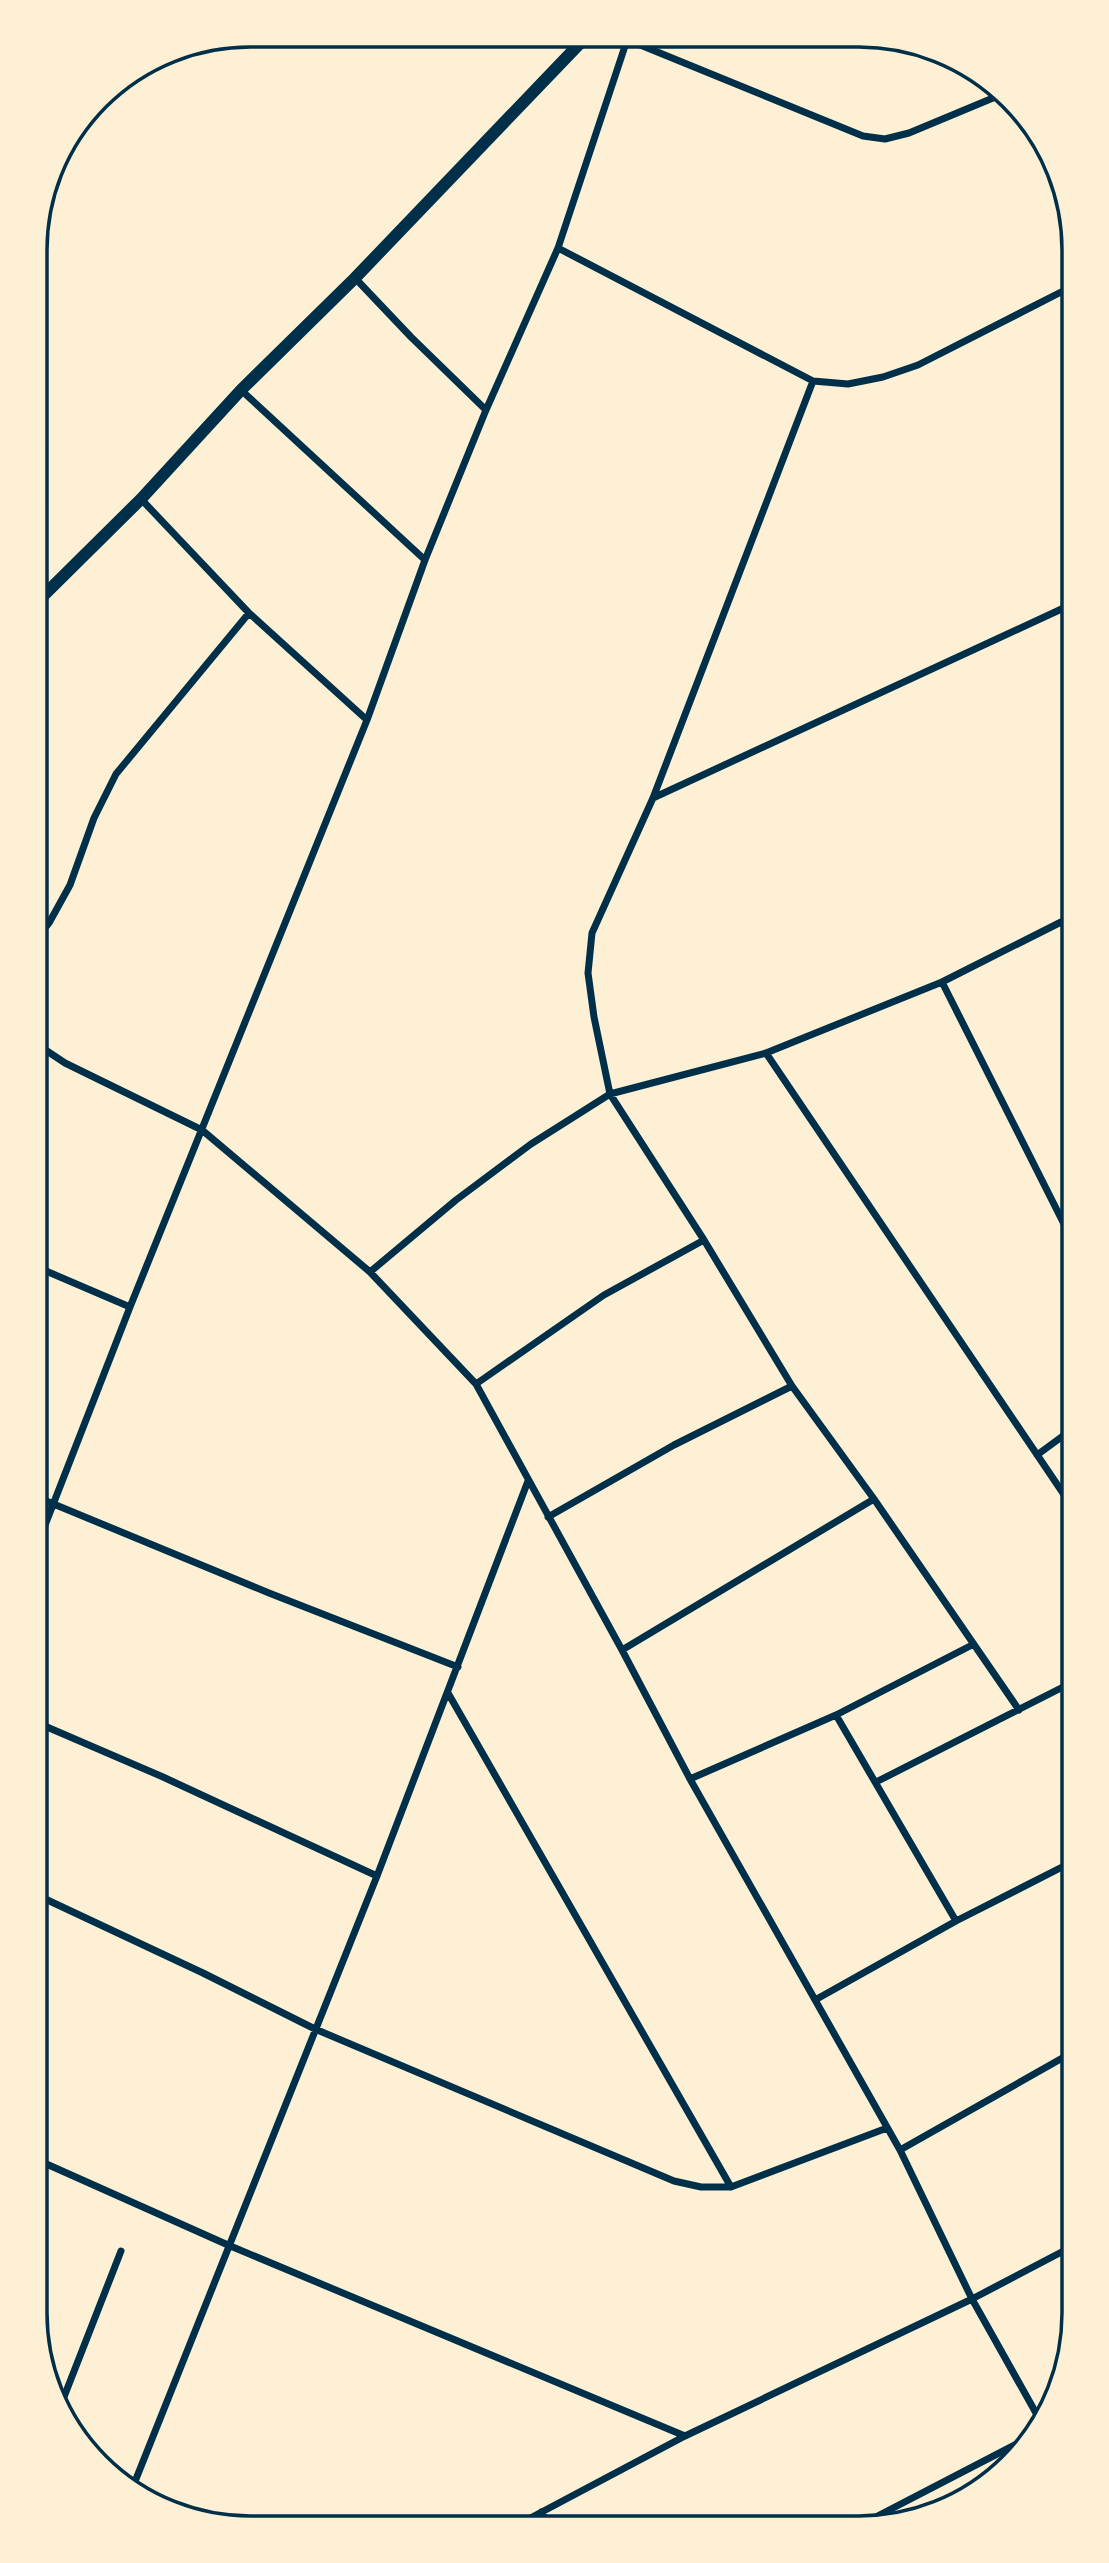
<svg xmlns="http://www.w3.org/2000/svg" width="1109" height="2563" font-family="Arial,sans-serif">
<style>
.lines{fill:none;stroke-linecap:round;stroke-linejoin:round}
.minor{stroke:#003049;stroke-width:7}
.tertiary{stroke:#003049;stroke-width:12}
.rim{fill:none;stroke:#003049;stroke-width:3.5}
</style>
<rect width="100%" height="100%" fill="#fdf0d5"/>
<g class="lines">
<!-- minor -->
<path class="minor" d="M628,40L863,136L885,139L909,133L1005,93
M558,248L813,381L848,384L883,377L918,365L1067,289
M355,278L411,337L486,410
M813,381L653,798L592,933L588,973L594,1017L610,1094L704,1240L792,1386L874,1499L1019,1710
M241,390L425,560
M141,499L249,613L367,720
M653,798L1068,606
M38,936L49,923L70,885L94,818L116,774L249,613
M942,982L1070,1236
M38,1045L65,1063L202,1130L370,1272L476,1384L622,1650L690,1779L900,2150L972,2299L1041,2422
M766,1053L1071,1505
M39,1268L130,1307
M370,1272L456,1200L531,1144L610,1094L766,1053L942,982L1069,918
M476,1384L604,1295L704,1240
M1037,1455L1071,1430
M39,1498L269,1593L458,1667
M548,1517L674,1445L792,1386
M40,1538L130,1307L367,720L425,560L486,410L558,248L628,37
M622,1650L874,1499
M448,1693L731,2187
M836,1715L956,1921
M40,1724L163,1777L377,1876
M690,1779L836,1715L972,1645
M876,1782L1071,1683
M41,1897L203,1973L315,2029L674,2181L701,2187H731L887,2128
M815,2000L956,1921L1072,1862
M900,2150L1073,2052
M42,2162L228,2245L685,2436
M62,2402L121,2251
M132,2489L377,1876L528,1481
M541,2512L548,2522
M868,2521L1032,2436
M521,2523L685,2436L972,2299L1073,2246"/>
<!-- tertiary -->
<path class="tertiary" d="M37,602L141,499L241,390L355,278L586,37"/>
</g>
<!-- crop -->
<path d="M0 0H1109V2563H0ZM250 47H859A203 203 0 0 1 1062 250V2313A203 203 0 0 1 859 2516H250A203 203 0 0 1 47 2313V250A203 203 0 0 1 250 47Z" fill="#fdf0d5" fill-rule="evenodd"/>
<path class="rim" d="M250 47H859A203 203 0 0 1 1062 250V2313A203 203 0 0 1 859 2516H250A203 203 0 0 1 47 2313V250A203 203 0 0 1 250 47Z"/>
</svg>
